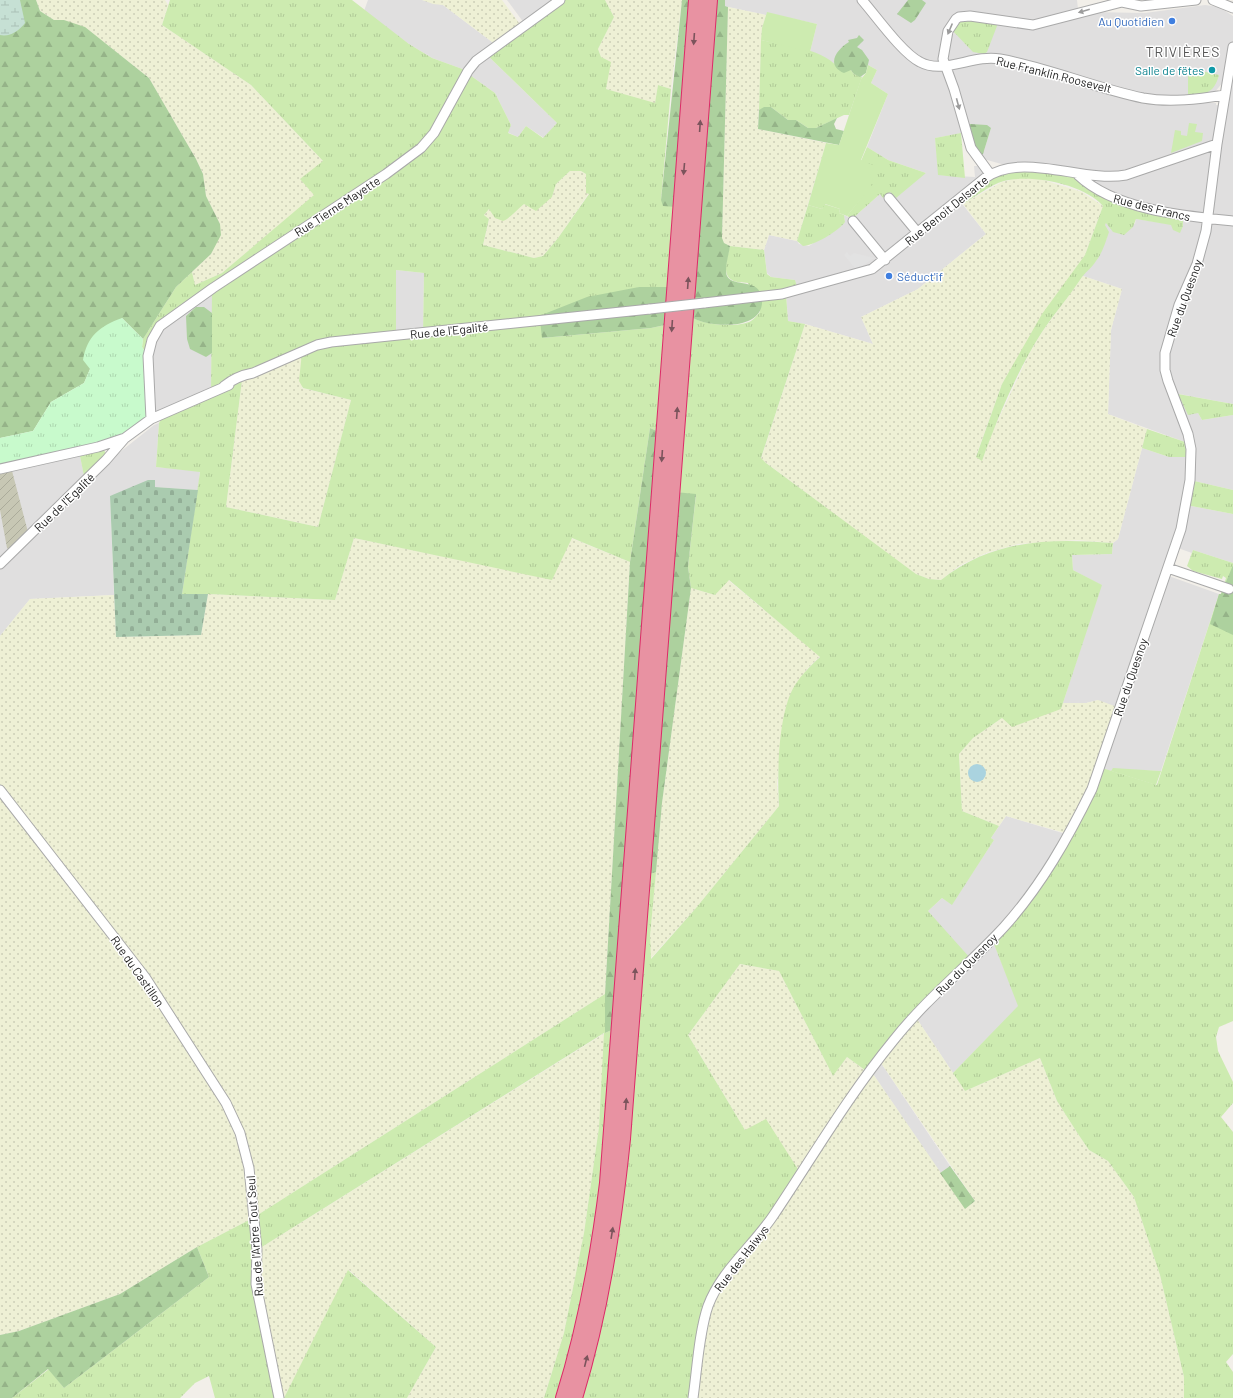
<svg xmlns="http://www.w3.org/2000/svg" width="1233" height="1398" font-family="Barlow,sans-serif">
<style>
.residential{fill:#e0dfdf;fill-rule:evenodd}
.construction{fill:url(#construction-furrows)}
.farmland{fill:url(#farmland-dots)}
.grass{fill:url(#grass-tufts);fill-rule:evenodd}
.forest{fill:url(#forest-firs)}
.wetland{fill:url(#wetland-marsh)}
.cemetery{fill:url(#cemetery-stones)}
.park{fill:url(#park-tufts)}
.garden{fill:#cdebb0}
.parking{fill:#e2e2e2}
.water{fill:#aad3df}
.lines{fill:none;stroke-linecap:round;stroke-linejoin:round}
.minor-casing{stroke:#a9a9a9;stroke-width:11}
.highway-casing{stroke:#dc2a67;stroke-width:16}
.minor{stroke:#fff;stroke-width:9}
.highway{stroke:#e892a2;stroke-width:14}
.minor-bridge-casing{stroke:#a9a9a9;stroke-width:11;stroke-linecap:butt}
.minor-bridge{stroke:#fff;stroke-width:9}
.oneway{fill:#9c9c9c}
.oneway2{fill:#7b545c}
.shop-dot{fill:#3f7fe0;stroke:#fff;stroke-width:1.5}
.culture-dot{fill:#0f9aa8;stroke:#fff;stroke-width:1.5}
.labels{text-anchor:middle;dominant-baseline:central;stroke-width:3;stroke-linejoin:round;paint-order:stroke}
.shop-label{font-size:12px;fill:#366cbe;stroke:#fff;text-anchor:end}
.culture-label{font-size:12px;fill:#0d838f;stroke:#fff;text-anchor:end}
.street-label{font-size:12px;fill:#222;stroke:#fff}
.quarter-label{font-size:14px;letter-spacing:1px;fill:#555;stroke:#fff}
</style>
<defs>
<pattern id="construction-furrows" width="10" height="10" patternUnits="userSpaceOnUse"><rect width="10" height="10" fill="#c7c7b4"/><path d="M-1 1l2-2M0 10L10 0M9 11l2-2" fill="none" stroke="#abab9a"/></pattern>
<pattern id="farmland-dots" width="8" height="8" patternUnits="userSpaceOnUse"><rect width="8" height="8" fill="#eef0d5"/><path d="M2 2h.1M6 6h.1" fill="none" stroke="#ccceb7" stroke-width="1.8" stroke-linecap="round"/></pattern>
<pattern id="grass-tufts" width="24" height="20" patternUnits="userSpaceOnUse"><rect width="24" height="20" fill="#cdebb0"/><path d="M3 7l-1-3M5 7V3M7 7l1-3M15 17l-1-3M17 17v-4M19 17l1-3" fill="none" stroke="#b0c997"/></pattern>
<pattern id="forest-firs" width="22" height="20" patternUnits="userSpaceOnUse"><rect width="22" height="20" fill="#add19e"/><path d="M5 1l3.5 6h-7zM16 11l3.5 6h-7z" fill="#95b388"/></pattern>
<pattern id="wetland-marsh" width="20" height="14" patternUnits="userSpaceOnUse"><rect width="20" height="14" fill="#c6e0d4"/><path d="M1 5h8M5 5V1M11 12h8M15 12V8" fill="none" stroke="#aac0b6"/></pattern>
<pattern id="cemetery-stones" width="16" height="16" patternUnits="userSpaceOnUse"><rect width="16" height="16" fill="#aacbaf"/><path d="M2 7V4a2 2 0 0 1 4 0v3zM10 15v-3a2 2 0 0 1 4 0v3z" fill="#92ae96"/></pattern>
<pattern id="park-tufts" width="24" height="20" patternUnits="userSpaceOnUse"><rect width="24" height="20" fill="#c8facc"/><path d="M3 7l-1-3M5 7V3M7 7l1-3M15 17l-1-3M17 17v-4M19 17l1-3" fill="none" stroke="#acd6af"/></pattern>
</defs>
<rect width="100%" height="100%" fill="#f2efe9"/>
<!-- residential -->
<path class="residential" d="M368,0H422L443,5L496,45L485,53L557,123L544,138L526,126L518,137L507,132L511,125L495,93L467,73L468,71L432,58L409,44L364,11Z
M507,0H557L524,23Z
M725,0H1077L1078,9L1089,12L1145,13L1205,5L1219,7L1233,16V404L1179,394L1198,413L1202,420L1233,415V490L1190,480L1186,505L1233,514V563L1193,550L1192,553L1175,547L1166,575L1219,594L1161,771L1113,769L1111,771L1099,767L1098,700L1086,703H1063L1101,585L1073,570L1072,555L1112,554L1113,543L1118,539L1142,448L1169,457L1190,442H1185L1108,414L1111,330L1122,289L1083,276V273L1107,238L1105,225L1106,222L1135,224L1136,219L1183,226L1114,198L1090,181L1105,179L1005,169V165L980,158L983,154L991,128L935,138L939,175L975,177L974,166H979L984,172L983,175L959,200L986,234L918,289L861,317L873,344L805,324L788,321L786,293L797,290L795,280L771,277L767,273L764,250L769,235L797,241L799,244L809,246L845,222L844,215L852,219L880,194L890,192L926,173L888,160L867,147L888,94L871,83L877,70L868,65L862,77L810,52L817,24L767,13L766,15L728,7L725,6ZM1224,81L1220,105H1216V103H1192L1214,93Z
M396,270L424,273L423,333L396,336Z
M213,288L211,392L151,419L148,356L156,332Z
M159,423L156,467L200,471L198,490L155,487L110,496L114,595L30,599L0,636V510L2,517L11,467L79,451L85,480L154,425Z
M1006,816L1069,835L992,939L1019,1006L953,1073L915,1016L928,911L942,898L952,904L994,840L991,838Z
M879,1060L950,1166L940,1173L871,1071Z"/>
<!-- construction -->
<path class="construction" d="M11,467L29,536L12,553L7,548L0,510V469Z"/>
<!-- farmland -->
<path class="farmland" d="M36,0H165L168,5L162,25L251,85L323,161L315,195L222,273L195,285L192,272L211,254L220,224L206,196L203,174L196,159L149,78L101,40L64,20H54L40,11Z
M422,0H502L522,27L496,45L443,5L433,4Z
M605,0H682L671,89L658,85L655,104L606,89L610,63L601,57L598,49L614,17Z
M728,7L766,15L762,28L758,129L826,143L797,241L769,235L764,250L730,246L724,243L722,239Z
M570,171H581L586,174V193H589L558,238L543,256L534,258L483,245L489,220L484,215L489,209L509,218L513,212L524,204L552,197L556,184Z
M1019,178L1040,179L1082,192L1103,206L1085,255L1023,350L1002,384L976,456L982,460L992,433L1028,356L1042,332L1083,276L1122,289L1111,330L1108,414L1147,429L1118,539L1113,543L1077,540L1018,544L986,553L959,566L941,580L929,579L916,574L892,557L761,459L805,324L873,344L861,317L918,289L986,234L963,204L1002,182Z
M302,352V388L351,400L318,527L226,507L242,380Z
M354,538L552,579L571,538L630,562L605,994L253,1218L197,1247L120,1294L19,1331L0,1335V636L30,599L114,595L116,637L201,635L208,594L335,600Z
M728,580L820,656L806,670L783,724L777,784L779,806L696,908L650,959V936L662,803L691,588L715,595Z
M1098,700L1120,708L1092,789L1065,833L1006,816L999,826L962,811L959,754L973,738L1002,718L1061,709L1063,703H1086Z
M740,964L779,971L833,1076L847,1057L869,1073L871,1071L965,1208L975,1201L879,1060L915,1016L965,1091L1040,1058L1057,1101L1078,1134L1089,1150L1108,1161L1134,1197L1160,1275L1184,1377V1398H693L745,1130L688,1035Z
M605,1033L599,1127L584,1233L564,1333L544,1398H407L436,1347L349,1270L284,1398H279L259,1301L257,1250Z"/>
<!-- grass -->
<path class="grass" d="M170,0H352L409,44L432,58L468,71L467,73L495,93L511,125L508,133L518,137L526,126L543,138L557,123L485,53L560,0H605L614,17L598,49L601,57L611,62L606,89L655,103L658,85L671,89L661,200L676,207L668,287H639L542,338L651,328L665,325L657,431L650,428L630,562L572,538L552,580L354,538L335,600L208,594H182L200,472L156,467L159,423L162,418L211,392L212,289L167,319L148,356L142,347L143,339L176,287L192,272L195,285L222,273L314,195L300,179L323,161L251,85L162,25ZM570,171H581L586,174V193L589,194L558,238L543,256L534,258L483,245L489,219L484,215L489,209L495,218L503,221C511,218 516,210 524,204L536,211L552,197L556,184ZM396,270L424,273L423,333L396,336ZM302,352L299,381L303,388L351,400L318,527L226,507L242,380Z
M956,19L996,20L997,26L987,52L984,54L973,52L950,28Z
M761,40C787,46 825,48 841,71L851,70L854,74L862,77L849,115H844L816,128H808L796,120H788L771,107L759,110Z
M1188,68L1219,75C1214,94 1205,94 1188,96Z
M961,133L965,178L938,175L935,138Z
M867,147L888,160L926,173L896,198L890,192L883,198L880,194L852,219L847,216L871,185L870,177L861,161Z
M1005,169L1078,175L1085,185L1183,219V226L1180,233L1173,230L1171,225L1136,219L1133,227L1124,235L1113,232L1106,223L1105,225L1109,232C1106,241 1102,254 1096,261C1091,269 1085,272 1080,280C1068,298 1054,314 1042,332C1018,369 997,419 982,461L976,457L1002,384L1042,314L1085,255L1103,206C1084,184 1031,174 1004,181C990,185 975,197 963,204L959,199Z
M824,204L840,209L839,213L844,215L845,222C839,231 813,246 803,246L797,241L808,205L822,209Z
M730,246L764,250L767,274L771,277L795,280L798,290L786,294L788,321L805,324L761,458L766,463L916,574L929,579L941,580C993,539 1049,538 1113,543L1112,554L1072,555L1073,570L1102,585L1061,709L1012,727L1002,718L973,738L959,754L962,811L999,826L991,838L994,840L952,905L942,898L928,911L971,959L869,1073L847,1057L833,1076L779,971L740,964L688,1035L745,1130L766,1119L801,1174L712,1297L693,1398H578L647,875L656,872L650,936L651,959L696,908L779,806C777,774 778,712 795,685C802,674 811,665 820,657L729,580L715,595L691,588L688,567L696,495L675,492L693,318C705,325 738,328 751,321C754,319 757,315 760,312L748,283C743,282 736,283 732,280C721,275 728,255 730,246Z
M1178,394L1233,404V415L1202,420L1198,413L1188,415Z
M1147,429L1185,442H1190L1192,457H1169L1142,448Z
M104,450L106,454L85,481L79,451Z
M1190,480L1233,490V514L1186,505Z
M1193,550L1233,563V1021L1219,1027L1216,1037L1218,1051L1233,1082V1103L1221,1117L1233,1132V1354L1226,1362L1233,1372V1398H1184V1377L1160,1275L1134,1197L1108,1161L1089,1150L1078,1134L1057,1101L1040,1058L965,1091L953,1073L1018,1006L992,939L1050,866L1099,767L1157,785L1219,594H1221L1226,578L1223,576L1222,579L1193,571L1187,566Z
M605,994V1033L616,1028L608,1140L585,1293L559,1398H544L564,1333L584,1233L599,1127L604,1033L257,1250L259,1301L279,1398H215L209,1376L195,1383L180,1398H12L49,1369L64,1388L209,1277L197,1247L253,1218Z
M348,1270L436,1347L407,1398H284Z"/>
<!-- forest -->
<path class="forest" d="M0,0H36L40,11L54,20H64L85,27L149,78L196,159L203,174L206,196L220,224L221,235L211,254L176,287L143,339L122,318L90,369L84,383L51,402L33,431L0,438Z
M682,0H692L676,207L663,206L661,200Z
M714,0H725V6L728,7L722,238L724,243L730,246C729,254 724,269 727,276C733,288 760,277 762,299C765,331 711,328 693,318V284Z
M908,0H922L926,3L915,20L911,23L897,14Z
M859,35L864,40L857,47L862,50L869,60L866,73L860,77L854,74L851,70L844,73C825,65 837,49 849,42L848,40L857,38Z
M764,107H771L788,120H796L808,128H816L837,118L834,124L836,129L844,131L839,145L758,129L759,110Z
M970,124L987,125L991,128L983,154L977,159L968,126Z
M639,287H668L665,325L651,328L542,338L540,320L544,314L587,297Z
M196,307H204L212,313V353L206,357L190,349L187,339L186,316Z
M650,428L657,431L616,1028L605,1033V994L630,562Z
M675,492L696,494L688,567L691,588L662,803L656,872L647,875Z
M1233,565V635L1210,624L1219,594H1221Z
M950,1166L975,1201L965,1209L940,1173Z
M197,1247L209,1277L64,1388L48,1369L12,1398H0V1335L19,1331L120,1294Z"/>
<!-- wetland -->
<path class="wetland" d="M0,0H20L25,23C19,31 10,37 0,35Z"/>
<!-- cemetery -->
<path class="cemetery" d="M148,480H155V487L198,490L182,594H208L201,635L116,637L110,496Z"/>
<!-- park -->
<path class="park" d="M122,318L143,339L142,347L148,356L151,419L125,438L0,469V438L33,431L51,402L84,383L90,369L83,360C87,336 100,326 122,318Z"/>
<!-- garden -->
<path class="garden" d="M767,12L817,24L810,52L761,40L762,28Z
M868,65L877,70L871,83L888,94L861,160L875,166L870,176L873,180L871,185L873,187L870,194H865L847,216L839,213L840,209L825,204L822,209L808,205L826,143L839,145L861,79L866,73Z
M1189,123L1197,124L1195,132L1203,133L1202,141L1171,153L1175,130L1181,131V135L1187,136Z
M1113,768L1161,771L1156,785L1111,771Z"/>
<!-- parking -->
<path class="parking" d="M847,252L850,256L854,253L874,258L862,266L855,268L844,255Z"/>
<!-- water -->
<path class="water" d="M968 773a9 9 0 1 1 18 0a9 9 0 1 1-18 0Z"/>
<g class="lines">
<!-- minor casing -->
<g class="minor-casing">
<path id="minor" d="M862,0C876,16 902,53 920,62C944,75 973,54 1000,59C1049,68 1095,88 1143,98C1170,103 1199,99 1225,95
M1213,0L1233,8
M990,174L971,148L954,89L943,59L948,31L956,19L959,17L970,16L1033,25L1122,2L1141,6L1196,0
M1078,175C1115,210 1184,216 1233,221
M889,198L918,233
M853,221L885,260
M704,303L782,294L872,269L985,178C1023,151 1083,183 1126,175L1217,144
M224,386C233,379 242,375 253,373L317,345L331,342L650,309
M151,419L148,356L152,340L160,326L213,288L386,174L421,148L434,133L468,71L476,61L560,0
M0,469L98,447L125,438
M0,564L106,460L125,438L151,419L229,385
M1168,568L1229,589
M0,790L145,977L226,1103L240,1133L249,1168L257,1250L256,1284L279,1398
M693,1398C697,1370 699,1332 708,1306C721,1271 752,1247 773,1216C812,1158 848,1096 893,1041C926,999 968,966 1004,927C1041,886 1068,838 1092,789L1181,529L1190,480L1191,449L1188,434L1168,381L1165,370V353L1179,305L1197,264L1206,231L1217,144L1233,47"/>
</g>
<!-- highway casing -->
<g class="highway-casing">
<path id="highway" d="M563,1398C585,1328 598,1256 607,1183L696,0
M575,1398C601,1314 614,1226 623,1139L710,0"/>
</g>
<!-- minor -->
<use href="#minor" class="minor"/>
<!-- highway -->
<use href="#highway" class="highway"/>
<!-- minor-bridge casing -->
<g class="minor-bridge-casing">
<path id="minor-bridge" d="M650,309L704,303"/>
</g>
<!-- minor-bridge -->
<use href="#minor-bridge" class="minor-bridge"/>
</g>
<!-- one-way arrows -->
<defs><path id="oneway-solid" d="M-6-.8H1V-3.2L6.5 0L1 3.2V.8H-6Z"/></defs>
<g class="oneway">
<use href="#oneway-solid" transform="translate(1084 11) rotate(164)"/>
<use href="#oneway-solid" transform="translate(950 29) rotate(113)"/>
<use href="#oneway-solid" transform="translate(958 104) rotate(75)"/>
</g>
<g class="oneway2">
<use href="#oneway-solid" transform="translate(694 39) rotate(94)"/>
<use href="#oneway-solid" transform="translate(700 126) rotate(-86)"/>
<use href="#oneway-solid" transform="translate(684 169) rotate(95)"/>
<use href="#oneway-solid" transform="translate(688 283) rotate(-86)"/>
<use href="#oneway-solid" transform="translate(672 326) rotate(94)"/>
<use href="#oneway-solid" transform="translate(677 413) rotate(-86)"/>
<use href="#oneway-solid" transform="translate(662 456) rotate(94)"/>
<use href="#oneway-solid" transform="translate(635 974) rotate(-86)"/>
<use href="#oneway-solid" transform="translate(626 1104) rotate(-86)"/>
<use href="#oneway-solid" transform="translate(612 1233) rotate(-81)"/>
<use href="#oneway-solid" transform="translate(586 1361) rotate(-76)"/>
</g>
<!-- markers -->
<g class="shop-dot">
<circle cx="1172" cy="21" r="4"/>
<circle cx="889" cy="276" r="4"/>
</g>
<circle class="culture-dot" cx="1212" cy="70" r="4"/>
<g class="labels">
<!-- shop labels -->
<g class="shop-label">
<text x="1164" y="21">Au Quotidien</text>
<text x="897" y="276" text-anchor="start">Séduct'if</text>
</g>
<!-- culture labels -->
<g class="culture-label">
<text x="1204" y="70">Salle de fëtes</text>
</g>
<!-- street labels -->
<g class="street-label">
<text transform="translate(1054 74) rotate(14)">Rue Franklin Roosevelt</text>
<text transform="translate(337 206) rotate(-33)">Rue Tierne Mayette</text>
<text transform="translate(1152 207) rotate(14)">Rue des Francs</text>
<text transform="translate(946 210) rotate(-39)">Rue Benoit Delsarte</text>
<text transform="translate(1184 298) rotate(-70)">Rue du Quesnoy</text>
<text transform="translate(449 330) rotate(-6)">Rue de l'Egalité</text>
<text transform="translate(64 502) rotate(-44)">Rue de l'Egalité</text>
<text transform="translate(1130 677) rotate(-71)">Rue du Quesnoy</text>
<text transform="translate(966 964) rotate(-45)">Rue du Quesnoy</text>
<text transform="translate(138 971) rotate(55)">Rue du Castillon</text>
<text transform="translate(254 1236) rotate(-94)">Rue de l'Arbre Tout Seul</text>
<text transform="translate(741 1258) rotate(-52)">Rue des Haiwys</text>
</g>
<!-- quarter labels -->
<g class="quarter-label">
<text x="1183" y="51">TRIVIÈRES</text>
</g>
</g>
</svg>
